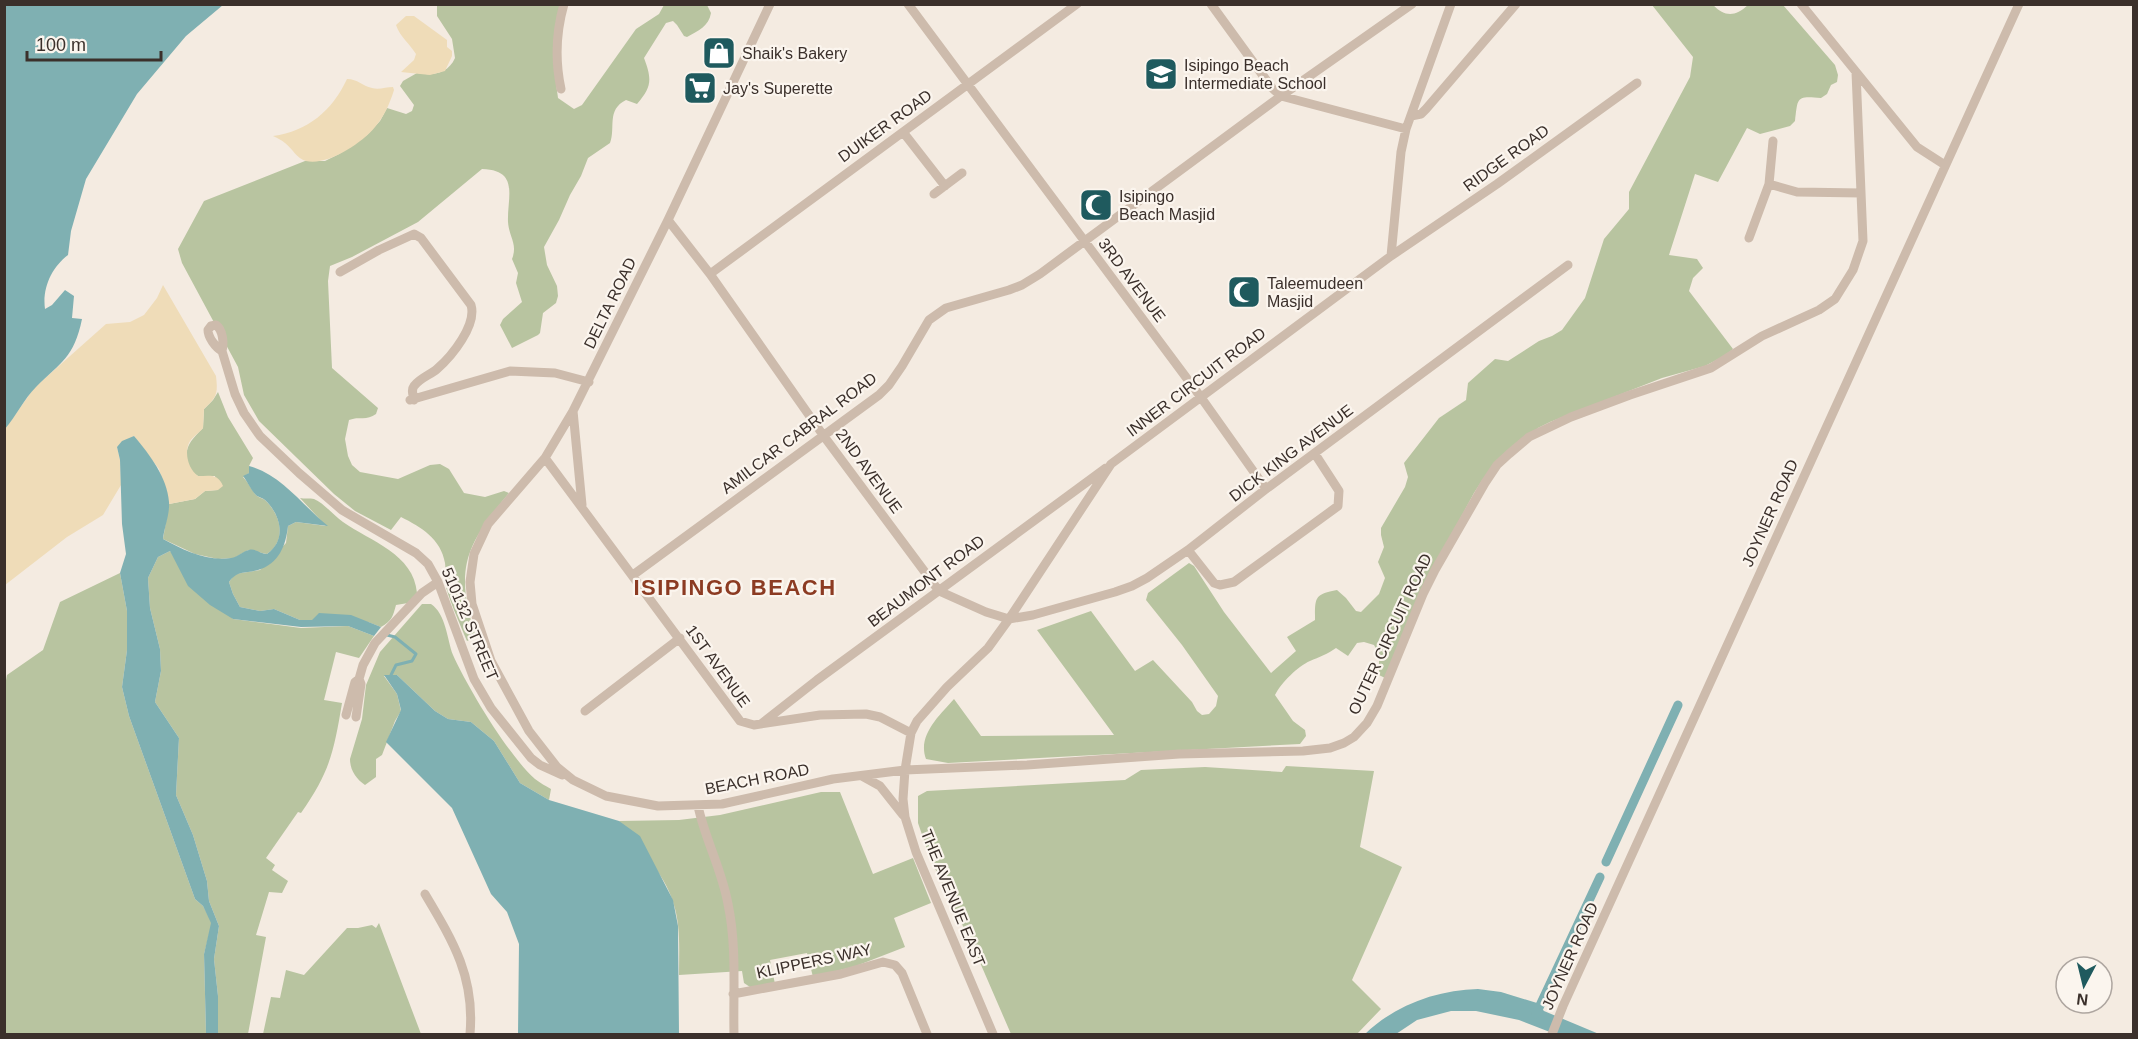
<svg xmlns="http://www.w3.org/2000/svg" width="2138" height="1039" font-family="Arial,sans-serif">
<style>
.green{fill:#b8c4a0}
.sand{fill:#efdcb8}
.water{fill:#7fb0b2}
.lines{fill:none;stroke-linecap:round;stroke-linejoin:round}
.stream{stroke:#7fb0b2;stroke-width:3}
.canal{stroke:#7fb0b2;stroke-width:9}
.street{stroke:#cdbbac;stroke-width:9}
.labels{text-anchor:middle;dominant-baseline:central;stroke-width:4.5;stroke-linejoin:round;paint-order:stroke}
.poi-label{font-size:16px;fill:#3b302b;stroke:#fbf5ee;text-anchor:start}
.street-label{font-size:16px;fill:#3b302b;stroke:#fbf5ee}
.district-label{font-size:22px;font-weight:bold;letter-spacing:1.5px;fill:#8c3b22;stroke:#fbf5ee}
</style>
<rect width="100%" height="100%" fill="#f4ebe1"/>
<!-- green -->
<path class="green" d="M437,5H561L556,83L558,98L574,109L582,105L636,29L659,14L664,5H707L711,13C709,26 698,31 687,37L684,36L677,25L673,21L666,23L644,58C652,79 652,87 637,104L626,100C606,110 616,128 610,143L588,158L581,176L570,195L559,220L544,247L547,265L557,286L558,296L556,303L543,313L540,333L538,335L512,348L500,325L503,319L522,302L516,283L518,273L512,259C518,244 509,237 508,222C507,197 520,170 482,169L418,222L352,257L330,266L328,281L332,368L378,408L376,414C367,421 359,416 349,420L345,439L348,456L352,465L360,472L398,479L430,465L440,464L449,469L464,493L485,497L504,491L509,493C465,546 454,569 476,637L467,641C461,626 447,596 445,582C444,576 446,570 445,563C441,539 421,527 401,517L391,530L355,511L334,494L259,421L244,395L238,367L182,263L178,249L204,201L305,161H325L339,154L367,135L380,121L387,108L406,114L412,111L414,105L400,86L403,81L417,73C432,76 448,74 455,58L452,39L437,16Z
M1652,5H1713C1725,17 1735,17 1748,5H1783L1835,65L1838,75L1837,82L1831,85L1827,94L1821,98C1796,96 1798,97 1795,121L1790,126L1760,134L1747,128L1718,182L1695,174L1669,255L1697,259L1703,268L1693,278L1689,291L1733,349L1726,355L1705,366L1662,378L1550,422L1538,428L1483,479L1474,493L1427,580L1385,678L1379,675V654L1374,645L1364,642L1357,643L1348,656L1336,648C1328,654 1319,657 1310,661C1298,666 1281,683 1275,695L1293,721L1305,730L1306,736L1300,744L948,763L926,759C917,735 940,715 954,699L981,736L1114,735L1037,630L1091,611L1135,671L1153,660L1192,702L1197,711L1202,715L1209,714L1216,706L1218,696L1182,645L1146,600L1148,593L1189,563L1194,566L1224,612L1271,673L1296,651L1287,637L1315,620C1315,598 1314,594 1337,590L1346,598L1356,611L1361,612L1379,594L1385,578L1378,562L1384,547L1381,535V528L1405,487L1408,477L1404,463L1439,418L1466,400L1468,383L1495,359L1508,361L1539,341L1552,336L1562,330L1585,298L1604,239L1629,209V192L1690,77L1693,57Z
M218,392L228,417L253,458L249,466V473L243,477C248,482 252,491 257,496C260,498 263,498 266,501C281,516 287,540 267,554L248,550L234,558L218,559L195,554L163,539L169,504L195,499L205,491L218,490L215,476H198L192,472C181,451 188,443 203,428L204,409L213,400Z
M300,498C304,499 310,498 314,499C324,503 334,516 343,522C370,541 414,554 417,593L408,603L396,605C393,616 392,621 381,627L368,622L300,620L274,609L260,611L240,607L233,594L229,582L235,574L260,570L286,543L288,526L296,522L326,526Z
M170,551L233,619L301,628L348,626L374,636L359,658L336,652L324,700L342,703C334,751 330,772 301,813L298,812L266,858L275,865L272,870L288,881L282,893L269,892L256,935L266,937L248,1034H218V996L214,959L219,926L209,901L207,881L193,835L176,795L179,738L155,702L161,671L160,649L150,608L148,578L158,557Z
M120,573L127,611V650L122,687L129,716L195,899L203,906L212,923L204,954L206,1034H5L4,691L7,675L43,650L60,602Z
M422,604H431C446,614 447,639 453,655C468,688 508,755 535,779C540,783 546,786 551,789L549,800L520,783L494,741L471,722L448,719L435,711L397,675L384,676L397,694L401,711L395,721L382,755L376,759V777L365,785C356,779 350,770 350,759L362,719L366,685L380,652Z
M1286,766L1374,771L1360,847L1402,867L1352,980L1381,1009L1357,1034H1011L975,951L930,858L918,823V796L927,791L1125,780L1141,770L1205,767L1282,772Z
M821,792H840L873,874L913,858L931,903L894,918L905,947L856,966L813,977L807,953L770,960L775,984L750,987L744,983L742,971L679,975C679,951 681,925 673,902C665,874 636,844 619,821L679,820L720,815Z
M379,923L421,1034H263L271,997L280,998L286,970L304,975L347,928H358L372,925L376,928Z"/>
<!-- sand -->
<path class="sand" d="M406,16H414L447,40V47L452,51V56L445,71L430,75L401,72L414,60L416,54C410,44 400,37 396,25Z
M347,79C358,79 362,86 372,88C379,90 386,87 393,87L394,90C390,103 384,117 375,127C361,144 327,166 306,161C297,159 292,148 285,143C282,140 277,138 273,136C308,131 332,111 347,79Z
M163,285L216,376C218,394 217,397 204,409L203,428C199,433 191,438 189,443C184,454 189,470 198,476C209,476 218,473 223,486L218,490L205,491L195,499L169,504L159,469L134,436L117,447L120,460L121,485L103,515L67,537L5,585V429L34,388L106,324L130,322L144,315L157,298Z"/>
<!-- water -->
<path class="water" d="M5,4L223,5L186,36L137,94L86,179L71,231L68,255C52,267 42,288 45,309L52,305L65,290L74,296L72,318L82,319C74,358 61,362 36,387C24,399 16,416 5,429Z
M134,436C150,455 167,477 169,502C170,514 164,528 163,539C183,550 208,562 231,558C238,557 243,551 249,550C255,548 261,554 267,554C287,540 281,515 265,500C263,498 259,497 257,496C251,491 248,482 243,476L249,473V466C281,474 303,506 328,526L296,522L288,526C286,545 279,564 258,570C245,574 238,570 229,582L233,594L240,607L260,611L274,609L300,620H312L319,613L351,615L381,627L374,636L348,626L301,627L233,619L210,605L188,586L170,551L158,557L148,578L150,608L160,649L161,671L155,702L179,738L176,795L193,835L207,881L209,901L219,926L214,959L218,996V1034H206L204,954L211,923L203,906L195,899L129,716L122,687L127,650V611L120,573L126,554L122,524L120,460L117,447L122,441Z
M384,675H397L435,711L448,719L471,722L494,741L520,783L549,800L619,821L640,836L673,900L678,926L679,1034H518L519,944L507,912L491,894L452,808L386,742L401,710L397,694Z
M1478,989L1501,992L1537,1003L1544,1011L1599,1034H1555L1519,1020L1476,1011H1451L1417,1020L1396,1034H1365C1395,1005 1437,990 1478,989Z"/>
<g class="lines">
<!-- stream -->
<path class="stream" d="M387,635L395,637L416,654L412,661L396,665L391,675"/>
<!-- canal -->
<path class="canal" d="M1606,862L1678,705
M1536,1014L1600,877"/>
<!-- street -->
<path class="street" d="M770,4L668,220L573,411L545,458L488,524L474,554L470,582L472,604L491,661L529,731L557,767L573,780L606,796L658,806L722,804L833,779L905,770L1027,765L1179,754L1303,751L1330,748L1344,743L1354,737L1367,723L1377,706L1423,594L1435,570L1485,483L1497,465L1509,454L1529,437L1571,417L1630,395L1711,368L1762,336L1819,310L1835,299L1853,270L1863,241L1856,72
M908,4L1200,396L1266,489
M1211,4L1272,88L1281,96L1406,129
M1801,4L1917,147L1945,165
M561,89C555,61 556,32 564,4
M1411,116L1421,114L1426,109L1516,4
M903,132L945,186
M1769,184L1797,192L1861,193
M934,194L962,173
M668,220L710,274L823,435L939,591L986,612L1009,619L1033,615L1115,592L1132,586L1147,578L1188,550L1266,489L1568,265
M1749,238L1769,184L1773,141
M1391,256L1401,152L1406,129L1451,4
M340,272L379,250L414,234L421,238L471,305C477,325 452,356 437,369C430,375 420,378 414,386C411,390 413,395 414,400
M710,274L1077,4
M222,351C215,347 208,337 208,330L211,326L216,325C223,330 224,343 222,351L235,394L244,413L260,436L299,473L342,510L416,553L428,564L438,582L474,679L491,708L531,758L540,765L562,775
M410,400L510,371L555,373L589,382
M573,411L582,505
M545,458L740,721L754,725L820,715L866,714L880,717L911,733
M1188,550L1214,583L1220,585L1234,582L1338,506L1339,491L1315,454
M633,575L879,395L889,385L902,366L929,320L946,308L1009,290L1022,285L1040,274L1281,96L1412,4
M585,711L680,638
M346,715L355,682L359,679L363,665L375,643L422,593L438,582
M356,717L361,684L359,679
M761,724L817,680L1106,468
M862,776L880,786L903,815
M698,806C705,839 722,870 728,904C737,946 733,992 734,1034
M425,894C453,941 475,977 470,1034
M733,994L841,974L883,962L895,965L902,973L927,1034
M993,1034L916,852L905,817L903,799L905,770L911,733L917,721L947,687L988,648L1009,619L1111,464L1391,256L1497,184L1637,83
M1552,1034L1563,1006L2019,4"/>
</g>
<!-- icons -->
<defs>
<g id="shop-square" transform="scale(1.725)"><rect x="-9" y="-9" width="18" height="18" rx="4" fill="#1f5a5e" stroke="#fbf5ee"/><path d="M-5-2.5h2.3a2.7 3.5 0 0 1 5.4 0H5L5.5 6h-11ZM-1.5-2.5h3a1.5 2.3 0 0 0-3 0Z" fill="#fff"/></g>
<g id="school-square" transform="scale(1.725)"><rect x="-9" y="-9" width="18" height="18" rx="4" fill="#1f5a5e" stroke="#fbf5ee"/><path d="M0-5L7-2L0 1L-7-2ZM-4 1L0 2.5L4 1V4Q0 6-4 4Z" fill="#fff"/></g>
<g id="supermarket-square" transform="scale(1.725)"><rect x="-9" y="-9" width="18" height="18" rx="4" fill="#1f5a5e" stroke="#fbf5ee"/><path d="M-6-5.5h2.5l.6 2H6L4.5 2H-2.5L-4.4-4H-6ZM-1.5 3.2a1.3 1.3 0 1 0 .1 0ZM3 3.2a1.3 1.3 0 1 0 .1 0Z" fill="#fff"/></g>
<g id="mosque-square" transform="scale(1.725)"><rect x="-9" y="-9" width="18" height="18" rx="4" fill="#1f5a5e" stroke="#fbf5ee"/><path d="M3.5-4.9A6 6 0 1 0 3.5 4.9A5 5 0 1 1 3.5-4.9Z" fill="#fff"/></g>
</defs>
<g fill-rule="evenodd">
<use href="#shop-square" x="719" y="53"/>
<use href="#school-square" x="1161" y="74"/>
<use href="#supermarket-square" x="700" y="88"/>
<use href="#mosque-square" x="1096" y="205"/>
<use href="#mosque-square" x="1244" y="292"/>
</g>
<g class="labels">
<!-- poi labels -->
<g class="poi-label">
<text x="742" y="53">Shaik's Bakery</text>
<text x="1184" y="65">Isipingo Beach<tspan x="1184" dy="18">Intermediate School</tspan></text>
<text x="723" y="88">Jay's Superette</text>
<text x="1119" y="196">Isipingo<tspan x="1119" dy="18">Beach Masjid</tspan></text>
<text x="1267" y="283">Taleemudeen<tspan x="1267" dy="18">Masjid</tspan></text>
</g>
<!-- street labels -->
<g class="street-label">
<text transform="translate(885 126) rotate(-36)">DUIKER ROAD</text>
<text transform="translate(1506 158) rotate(-36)">RIDGE ROAD</text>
<text transform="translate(1132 280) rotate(53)">3RD AVENUE</text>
<text transform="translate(610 303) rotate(-64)">DELTA ROAD</text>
<text transform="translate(1196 382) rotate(-37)">INNER CIRCUIT ROAD</text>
<text transform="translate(799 433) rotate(-37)">AMILCAR CABRAL ROAD</text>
<text transform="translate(1291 453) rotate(-37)">DICK KING AVENUE</text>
<text transform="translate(869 471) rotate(54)">2ND AVENUE</text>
<text transform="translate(1770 513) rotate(-66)">JOYNER ROAD</text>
<text transform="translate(926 581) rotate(-37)">BEAUMONT ROAD</text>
<text transform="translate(470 624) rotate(67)">510132 STREET</text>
<text transform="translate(1390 634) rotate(-65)">OUTER CIRCUIT ROAD</text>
<text transform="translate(718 666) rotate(54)">1ST AVENUE</text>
<text transform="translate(757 779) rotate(-11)">BEACH ROAD</text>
<text transform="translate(953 898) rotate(68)">THE AVENUE EAST</text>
<text transform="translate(1570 956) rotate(-66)">JOYNER ROAD</text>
<text transform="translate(814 961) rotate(-12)">KLIPPERS WAY</text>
</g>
<!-- district labels -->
<g class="district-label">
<text x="735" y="587">ISIPINGO BEACH</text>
</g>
</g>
<!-- border -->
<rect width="2138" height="1039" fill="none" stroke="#3b302b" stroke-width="12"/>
<!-- north arrow -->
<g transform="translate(2084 985) rotate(187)"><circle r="28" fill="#fbf5ee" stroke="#aea6a0" stroke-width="1.5"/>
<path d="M0-4.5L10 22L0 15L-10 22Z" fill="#1f5a5e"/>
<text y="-9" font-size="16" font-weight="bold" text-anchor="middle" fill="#3b302b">N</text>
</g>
<!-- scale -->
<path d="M27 51v9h134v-9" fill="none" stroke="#3b302b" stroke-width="3"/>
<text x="36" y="51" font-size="18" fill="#3b302b" stroke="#fbf5ee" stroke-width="4.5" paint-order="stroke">100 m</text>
</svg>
